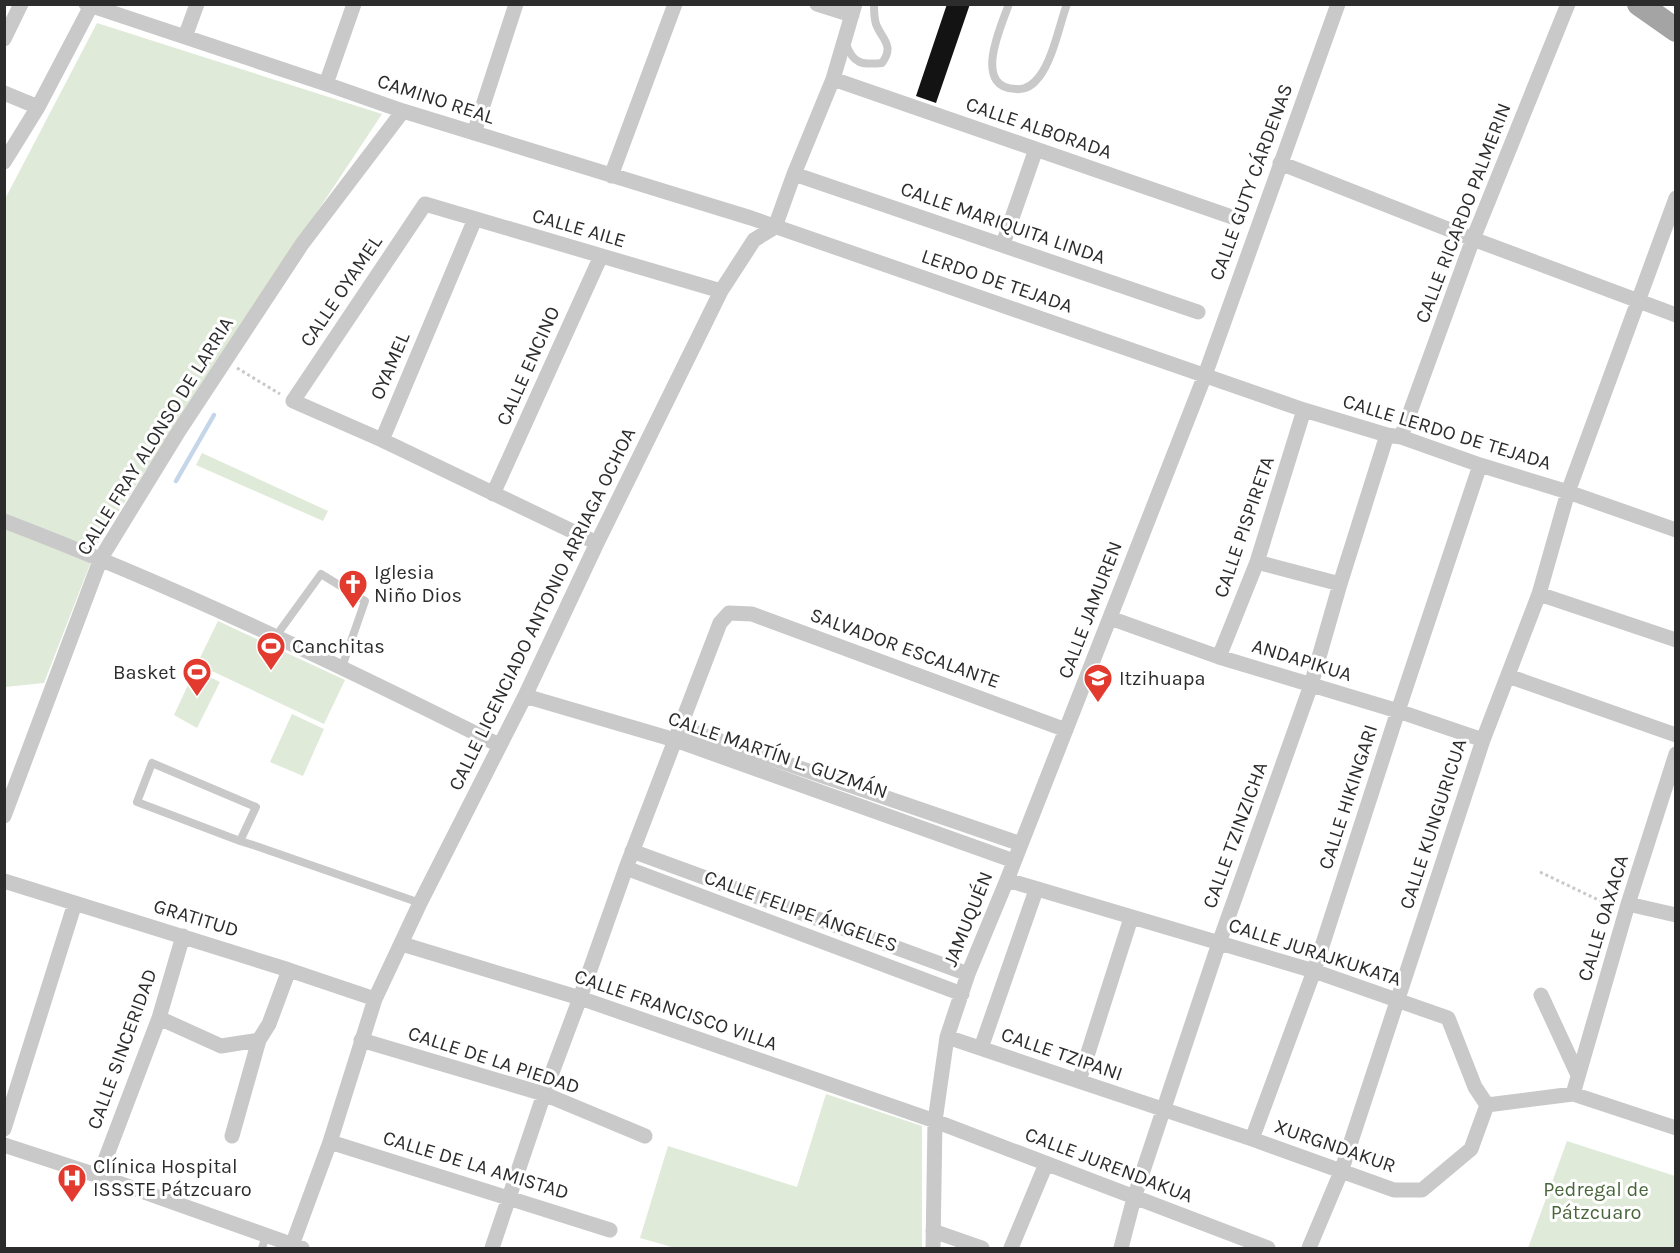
<svg xmlns="http://www.w3.org/2000/svg" width="1680" height="1253" font-family="Karla,sans-serif">
<style>
.green{fill:#e0ead9}
.lines{fill:none;stroke-linecap:round;stroke-linejoin:round}
.stream{stroke:#c5d6ea;stroke-width:4.5}
.building{fill:#131313}
.path{stroke:#c9c9c9;stroke-width:3;stroke-dasharray:3 3;stroke-linecap:butt}
.service{stroke:#c9c9c9;stroke-width:8}
.minor{stroke:#c9c9c9;stroke-width:15}
.primary{stroke:#a4a4a4;stroke-width:24}
.labels{text-anchor:middle;dominant-baseline:central;stroke-width:6;stroke-linejoin:round;paint-order:stroke}
.street-label{font-size:20px;fill:#2c2c2c;stroke:#fff}
.poi-label{font-size:20px;fill:#2c2c2c;stroke:#fff;text-anchor:start}
.park-label{font-size:20px;fill:#49663b;stroke:#fff}
</style>
<rect width="100%" height="100%" fill="#fff"/>
<!-- green -->
<path class="green" d="M97,23L382,114L99,541L44,683L5,687V199Z
M202,453L328,511L323,521L196,465Z
M218,621L345,680L324,724L197,664Z
M195,670L220,682L197,728L174,715Z
M292,714L324,729L303,776L270,762Z
M826,1094L922,1126V1248H675L640,1238L668,1146L797,1187Z
M1567,1141L1675,1176V1248H1528Z"/>
<g class="lines">
<!-- stream -->
<path class="stream" d="M176,481L214,415"/>
</g>
<!-- building -->
<path class="building" d="M947,4H970L936,103L916,96Z"/>
<g class="lines">
<!-- path -->
<path class="path" d="M237,368L280,394
M1540,872L1611,906"/>
<!-- service -->
<path class="service" d="M1009,4C1001,26 972,88 1016,89C1025,90 1033,85 1039,77C1053,59 1059,26 1067,4
M846,44C853,64 862,65 882,63C895,45 882,40 876,24C874,18 874,11 874,4
M276,636L321,574L365,601L342,667
M240,841L256,807L152,763L137,802L240,841L256,846L420,903
M262,1248L266,1236"/>
<!-- minor -->
<path class="minor" d="M86,4L326,84L403,111L751,218L1304,410L1387,435L1401,437L1480,465L1568,492L1676,530
M817,4L852,15
M185,37L197,4
M4,39L21,4
M833,79L1232,217
M326,84L354,4
M4,93L38,107
M474,133L516,4
M4,162L38,107L91,6
M1280,163L1473,239L1676,315
M794,174L1198,312
M611,176L675,4
M1003,244L1036,149
M1401,437L1473,239L1568,4
M382,440L475,219
M493,494L601,256
M4,521C175,586 337,664 499,745
M597,543L382,440L293,401L425,204L721,291
M1257,562L1340,584
M1539,594L1676,640
M1110,618L1219,657L1398,711L1483,740
M1219,657L1257,562L1304,410
M1508,676L1676,735
M525,696L675,740L1014,861
M680,727L1021,844
M4,816L101,558L177,434L302,244L403,111
M632,851L968,974
M626,868L962,994
M1007,880L1314,971L1448,1018L1475,1087L1487,1105
M4,881L289,970L375,999
M1628,904L1676,915
M402,944L580,998L935,1121L1268,1248
M1541,995L1578,1075
M159,1018L221,1046L259,1040L269,1024L289,970
M947,1037L1252,1139L1394,1190H1422L1471,1149L1487,1105
M361,1040L544,1094L645,1136
M981,1048L1036,890
M1079,1081L1131,918
M1573,1094L1628,904L1676,754
M1487,1105L1573,1094L1676,1128
M4,1129L75,903
M232,1136L259,1040
M1252,1139L1314,971L1398,711L1480,465
M330,1142L610,1230
M4,1145L99,1176L302,1248
M99,1176L159,1018L183,936
M933,1231L982,1248
M291,1248L330,1142L375,999L420,903L525,696L597,543L721,291L754,240L775,227L794,174L833,79L855,4
M492,1248L544,1094L580,998L626,868L720,623L729,613L752,614L1066,730
M933,1248L935,1121L947,1037L968,974L1007,880L1205,375L1338,4
M1011,1248L1046,1164
M1121,1248L1134,1198L1219,943L1311,685L1340,584L1387,435
M1309,1248L1341,1172L1483,740L1539,594L1568,492L1676,198"/>
<!-- primary -->
<path class="primary" d="M1639,4L1676,30"/>
</g>
<!-- icons -->
<defs>
<g id="church-pin" transform="scale(1.5)"><path d="M0 17L-7.5 6A9.5 9.5 0 1 1 7.5 6Z" fill="#e23a2f" stroke="#fff"/><path d="M-1.2-6h2.4v3.5h3.3v2.4h-3.3V6h-2.4V-.1h-3.3v-2.4h3.3Z" fill="#fff"/></g>
<g id="stadium-pin" transform="scale(1.5)"><path d="M0 17L-7.5 6A9.5 9.5 0 1 1 7.5 6Z" fill="#e23a2f" stroke="#fff"/><path d="M0-5a6.5 5 0 1 0 0 10a6.5 5 0 1 0 0-10ZM-3.5-1.8h7v3.6h-7Z" fill="#fff"/></g>
<g id="school-pin" transform="scale(1.5)"><path d="M0 17L-7.5 6A9.5 9.5 0 1 1 7.5 6Z" fill="#e23a2f" stroke="#fff"/><path d="M0-5L7-2L0 1L-7-2ZM-4 1L0 2.5L4 1V4Q0 6-4 4Z" fill="#fff"/></g>
<g id="hospital-pin" transform="scale(1.5)"><path d="M0 17L-7.5 6A9.5 9.5 0 1 1 7.5 6Z" fill="#e23a2f" stroke="#fff"/><path d="M-5-5h3v3.5h4V-5h3V5h-3V1.5h-4V5h-3Z" fill="#fff"/></g>
</defs>
<g fill-rule="evenodd">
<use href="#church-pin" x="353" y="584"/>
<use href="#stadium-pin" x="271" y="646"/>
<use href="#stadium-pin" x="197" y="672"/>
<use href="#school-pin" x="1098" y="678"/>
<use href="#hospital-pin" x="72" y="1178"/>
</g>
<g class="labels">
<!-- street labels -->
<g class="street-label">
<text transform="translate(436 99) rotate(18)">CAMINO REAL</text>
<text transform="translate(1039 128) rotate(19)">CALLE ALBORADA</text>
<text transform="translate(1251 182) rotate(-70)">CALLE GUTY CÁRDENAS</text>
<text transform="translate(1463 213) rotate(-69)">CALLE RICARDO PALMERIN</text>
<text transform="translate(1003 223) rotate(19)">CALLE MARIQUITA LINDA</text>
<text transform="translate(579 228) rotate(16)">CALLE AILE</text>
<text transform="translate(997 281) rotate(19)">LERDO DE TEJADA</text>
<text transform="translate(341 291) rotate(-56)">CALLE OYAMEL</text>
<text transform="translate(390 366) rotate(-67)">OYAMEL</text>
<text transform="translate(528 366) rotate(-66)">CALLE ENCINO</text>
<text transform="translate(1447 432) rotate(17)">CALLE LERDO DE TEJADA</text>
<text transform="translate(155 436) rotate(-58)">CALLE FRAY ALONSO DE LARRIA</text>
<text transform="translate(1244 527) rotate(-71)">CALLE PISPIRETA</text>
<text transform="translate(542 609) rotate(-64)">CALLE LICENCIADO ANTONIO ARRIAGA OCHOA</text>
<text transform="translate(1090 610) rotate(-69)">CALLE JAMUREN</text>
<text transform="translate(905 648) rotate(20)">SALVADOR ESCALANTE</text>
<text transform="translate(1302 660) rotate(17)">ANDAPIKUA</text>
<text transform="translate(778 755) rotate(19)">CALLE MARTÍN L. GUZMÁN</text>
<text transform="translate(1348 797) rotate(-72)">CALLE HIKINGARI</text>
<text transform="translate(1433 824) rotate(-72)">CALLE KUNGURICUA</text>
<text transform="translate(1235 835) rotate(-70)">CALLE TZINZICHA</text>
<text transform="translate(801 911) rotate(20)">CALLE FELIPE ÁNGELES</text>
<text transform="translate(196 918) rotate(17)">GRATITUD</text>
<text transform="translate(1603 918) rotate(-73)">CALLE OAXACA</text>
<text transform="translate(968 919) rotate(-68)">JAMUQUÉN</text>
<text transform="translate(1315 952) rotate(18)">CALLE JURAJKUKATA</text>
<text transform="translate(676 1010) rotate(19)">CALLE FRANCISCO VILLA</text>
<text transform="translate(122 1049) rotate(-70)">CALLE SINCERIDAD</text>
<text transform="translate(1062 1054) rotate(19)">CALLE TZIPANI</text>
<text transform="translate(494 1060) rotate(18)">CALLE DE LA PIEDAD</text>
<text transform="translate(1335 1146) rotate(19)">XURGNDAKUR</text>
<text transform="translate(476 1165) rotate(17)">CALLE DE LA AMISTAD</text>
<text transform="translate(1109 1165) rotate(21)">CALLE JURENDAKUA</text>
</g>
<!-- poi labels -->
<g class="poi-label">
<text x="374" y="572">Iglesia<tspan x="374" dy="23">Niño Dios</tspan></text>
<text x="292" y="646">Canchitas</text>
<text x="176" y="672" text-anchor="end">Basket</text>
<text x="1119" y="678">Itzihuapa</text>
<text x="93" y="1166">Clínica Hospital<tspan x="93" dy="23">ISSSTE Pátzcuaro</tspan></text>
</g>
<!-- park labels -->
<g class="park-label">
<text x="1596" y="1189">Pedregal de<tspan x="1596" dy="23">Pátzcuaro</tspan></text>
</g>
</g>
<!-- border -->
<rect width="1680" height="1253" fill="none" stroke="#2c2c2c" stroke-width="12"/>
</svg>
